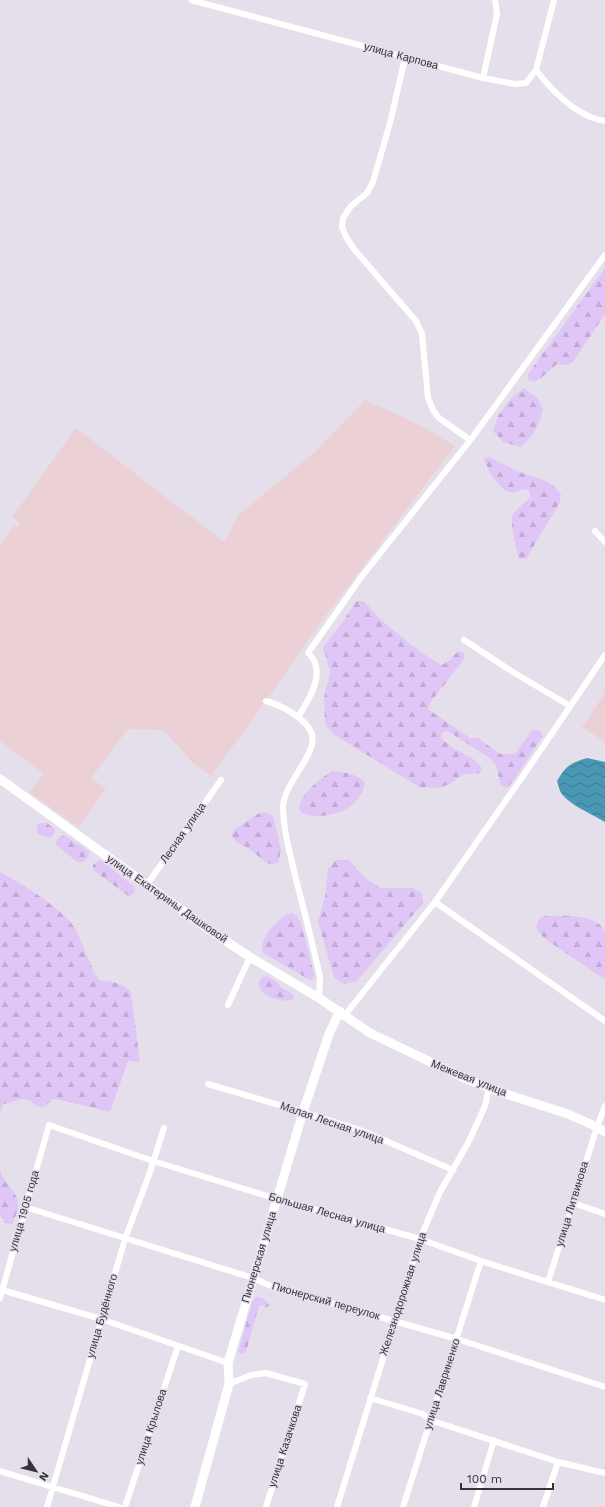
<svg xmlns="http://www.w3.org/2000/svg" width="605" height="1507" font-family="'Work Sans',sans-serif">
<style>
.industrial{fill:#ebd1d5}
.forest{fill:url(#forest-firs)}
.water{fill:url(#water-waves)}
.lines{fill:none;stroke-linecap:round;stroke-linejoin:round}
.street{stroke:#fff;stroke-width:6}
.secondary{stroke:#fff;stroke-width:9}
.labels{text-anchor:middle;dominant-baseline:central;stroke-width:3;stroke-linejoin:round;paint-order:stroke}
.street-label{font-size:11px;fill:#353338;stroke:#e5dfec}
</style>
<defs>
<pattern id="forest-firs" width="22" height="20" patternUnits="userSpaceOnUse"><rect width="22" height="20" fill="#dfc6f6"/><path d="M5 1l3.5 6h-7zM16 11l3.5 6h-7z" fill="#c0abd4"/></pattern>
<pattern id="water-waves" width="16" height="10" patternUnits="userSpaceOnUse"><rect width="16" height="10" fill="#4897b4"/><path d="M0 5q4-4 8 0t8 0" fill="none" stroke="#3d7c93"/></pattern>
</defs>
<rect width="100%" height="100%" fill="#e5dfec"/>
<!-- industrial -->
<path class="industrial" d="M365,400L422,426L455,446L320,623L266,701L211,776L193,763L164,730L128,729L91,778L106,789L78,827L29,792L44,774L0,741V546L14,525L17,527L20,523L12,517L76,428L224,542L239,514L314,453Z
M605,693V742L582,727Z"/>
<!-- forest -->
<path class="forest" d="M605,268V314L573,362L568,365L557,364L541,378L534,382L528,380V374Z
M524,388L538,399L543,409C540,423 533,437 521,447L503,442L493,431L498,416L512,397Z
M488,457C499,461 509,467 520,472C536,479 549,478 561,494L559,504L526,559H519C517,549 508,522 514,513C518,508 525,503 530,498V492L526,489C520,489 515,494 510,492C499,490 487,469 484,459Z
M356,601H364L379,618L410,644L431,659L442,665L450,660L458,651L464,653V659L430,703L428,709L470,738H478L500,754H515L532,730H538L541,732L542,737L514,780L507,788L501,786L496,766L491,759L448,731L442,733L441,738L453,748L472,758L482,768L480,773L462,775L450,784L438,788L419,787L333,734L325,723L324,697L330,672L323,647L342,623Z
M331,771C344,772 355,773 365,782C364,786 364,791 361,794C358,799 352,806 348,808C334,816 312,820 299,810C299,794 319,781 331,771Z
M261,812L269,813L273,816L281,850L278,863L272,864L267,863L248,848L236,842L231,835L235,829Z
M39,823H47L55,829L54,834L50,838C42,837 32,832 39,823Z
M64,835L90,852L88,857L83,862H77L56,845C56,839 59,837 64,835Z
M101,860L133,886L135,890L133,894L130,896L127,895L93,870V865L96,862Z
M336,860H349L364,877L380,888H413L422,893L423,903L357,981L344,984L334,977L318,922L325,897L328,869Z
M0,872C21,883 65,910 76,930C84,946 89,965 99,980C111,982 122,982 131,992L140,1062L128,1061L110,1112L57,1099H52C38,1117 36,1099 22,1099C16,1100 9,1103 3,1104L0,1112Z
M293,913L297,917L301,923L314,974L313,979L310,980L263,953L262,945L268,931L286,914Z
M545,916C562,916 597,913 605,932C605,938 605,970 605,979L598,975L544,938L536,928L539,919Z
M262,977C276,977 275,983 284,989C287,991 290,992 293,994V999C287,1005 249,995 262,977Z
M0,1170C9,1195 28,1193 12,1224L5,1223L0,1215Z
M256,1297L263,1298L269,1305L266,1308L263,1305L259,1306L246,1352L243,1354L238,1352L252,1303Z"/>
<!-- water -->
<path class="water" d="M587,758L605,762V822C592,814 567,804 560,791C559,788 558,784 557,781C566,766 570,763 587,758Z"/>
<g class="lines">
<!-- street -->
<path class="street" d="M191,0L483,78L515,84L526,83L536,70L554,0
M405,58L390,123L373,182L367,193L351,206L343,218L342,227L346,237L354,249L416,321L422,334L428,398L433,410L439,418L470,440
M536,70C553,92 577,117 605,121
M483,78L497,14L495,0
M595,531L605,542
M464,640L516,674L570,706
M266,701C281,705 307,719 312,734C318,754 282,785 283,808C284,834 291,858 297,883C305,914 313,946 320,977L319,998
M298,717C309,700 328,670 308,653L362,576L472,438L605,255
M146,886L221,780
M435,902L605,1021
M228,1005L250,957
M345,1015L435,902L523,776L605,655
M208,1084L303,1112L363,1131L453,1170
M573,1203L605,1214
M25,1207L253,1278L271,1286L457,1339L605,1387
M548,1282L597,1127L605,1106
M2,1290L101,1319L228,1363
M0,1298L49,1125L153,1161L277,1199L420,1239L481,1261L605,1300
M229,1384L251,1375L266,1373L305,1384L266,1507
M370,1398L423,1414L430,1420L558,1462L605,1473
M0,1471L119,1507
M47,1507L125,1239L149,1175L164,1128
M125,1507L178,1346
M337,1507L420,1239L440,1192L468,1143L485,1106L489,1088
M403,1507L481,1261
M474,1507L494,1440
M543,1507L558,1462"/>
<!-- secondary -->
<path class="secondary" d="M0,779L205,927L250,957L319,998L370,1033L464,1078L503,1093L568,1114L597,1127L605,1132
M195,1507L229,1384L228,1363L303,1112L329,1034L340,1011"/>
</g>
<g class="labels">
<!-- street labels -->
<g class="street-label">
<text transform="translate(401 56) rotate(15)">улица Карпова</text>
<text transform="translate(183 833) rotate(-55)">Лесная улица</text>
<text transform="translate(167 899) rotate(35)">улица Екатерины Дашковой</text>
<text transform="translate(469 1078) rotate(22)">Межевая улица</text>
<text transform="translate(332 1123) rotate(19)">Малая Лесная улица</text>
<text transform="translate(572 1204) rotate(-73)">улица Литвинова</text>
<text transform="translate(24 1211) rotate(-74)">улица 1905 года</text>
<text transform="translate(327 1213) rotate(16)">Большая Лесная улица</text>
<text transform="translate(259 1257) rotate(-73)">Пионерская улица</text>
<text transform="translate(403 1294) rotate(-72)">Железнодорожная улица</text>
<text transform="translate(326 1301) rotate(16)">Пионерский переулок</text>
<text transform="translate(102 1316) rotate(-74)">улица Будённого</text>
<text transform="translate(442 1384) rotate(-72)">улица Лавриненко</text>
<text transform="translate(151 1427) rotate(-72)">улица Крылова</text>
<text transform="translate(285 1446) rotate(-72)">улица Казачкова</text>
</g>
</g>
<!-- north arrow -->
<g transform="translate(36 1471) rotate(125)" stroke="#e5dfec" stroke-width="3" paint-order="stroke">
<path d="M0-3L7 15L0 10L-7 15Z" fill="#353338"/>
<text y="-6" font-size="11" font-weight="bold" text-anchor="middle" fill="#353338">N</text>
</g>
<!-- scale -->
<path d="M461 1483v6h92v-6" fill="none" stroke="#353338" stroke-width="2"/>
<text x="467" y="1483" font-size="12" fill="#353338" stroke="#e5dfec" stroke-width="3" paint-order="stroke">100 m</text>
</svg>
